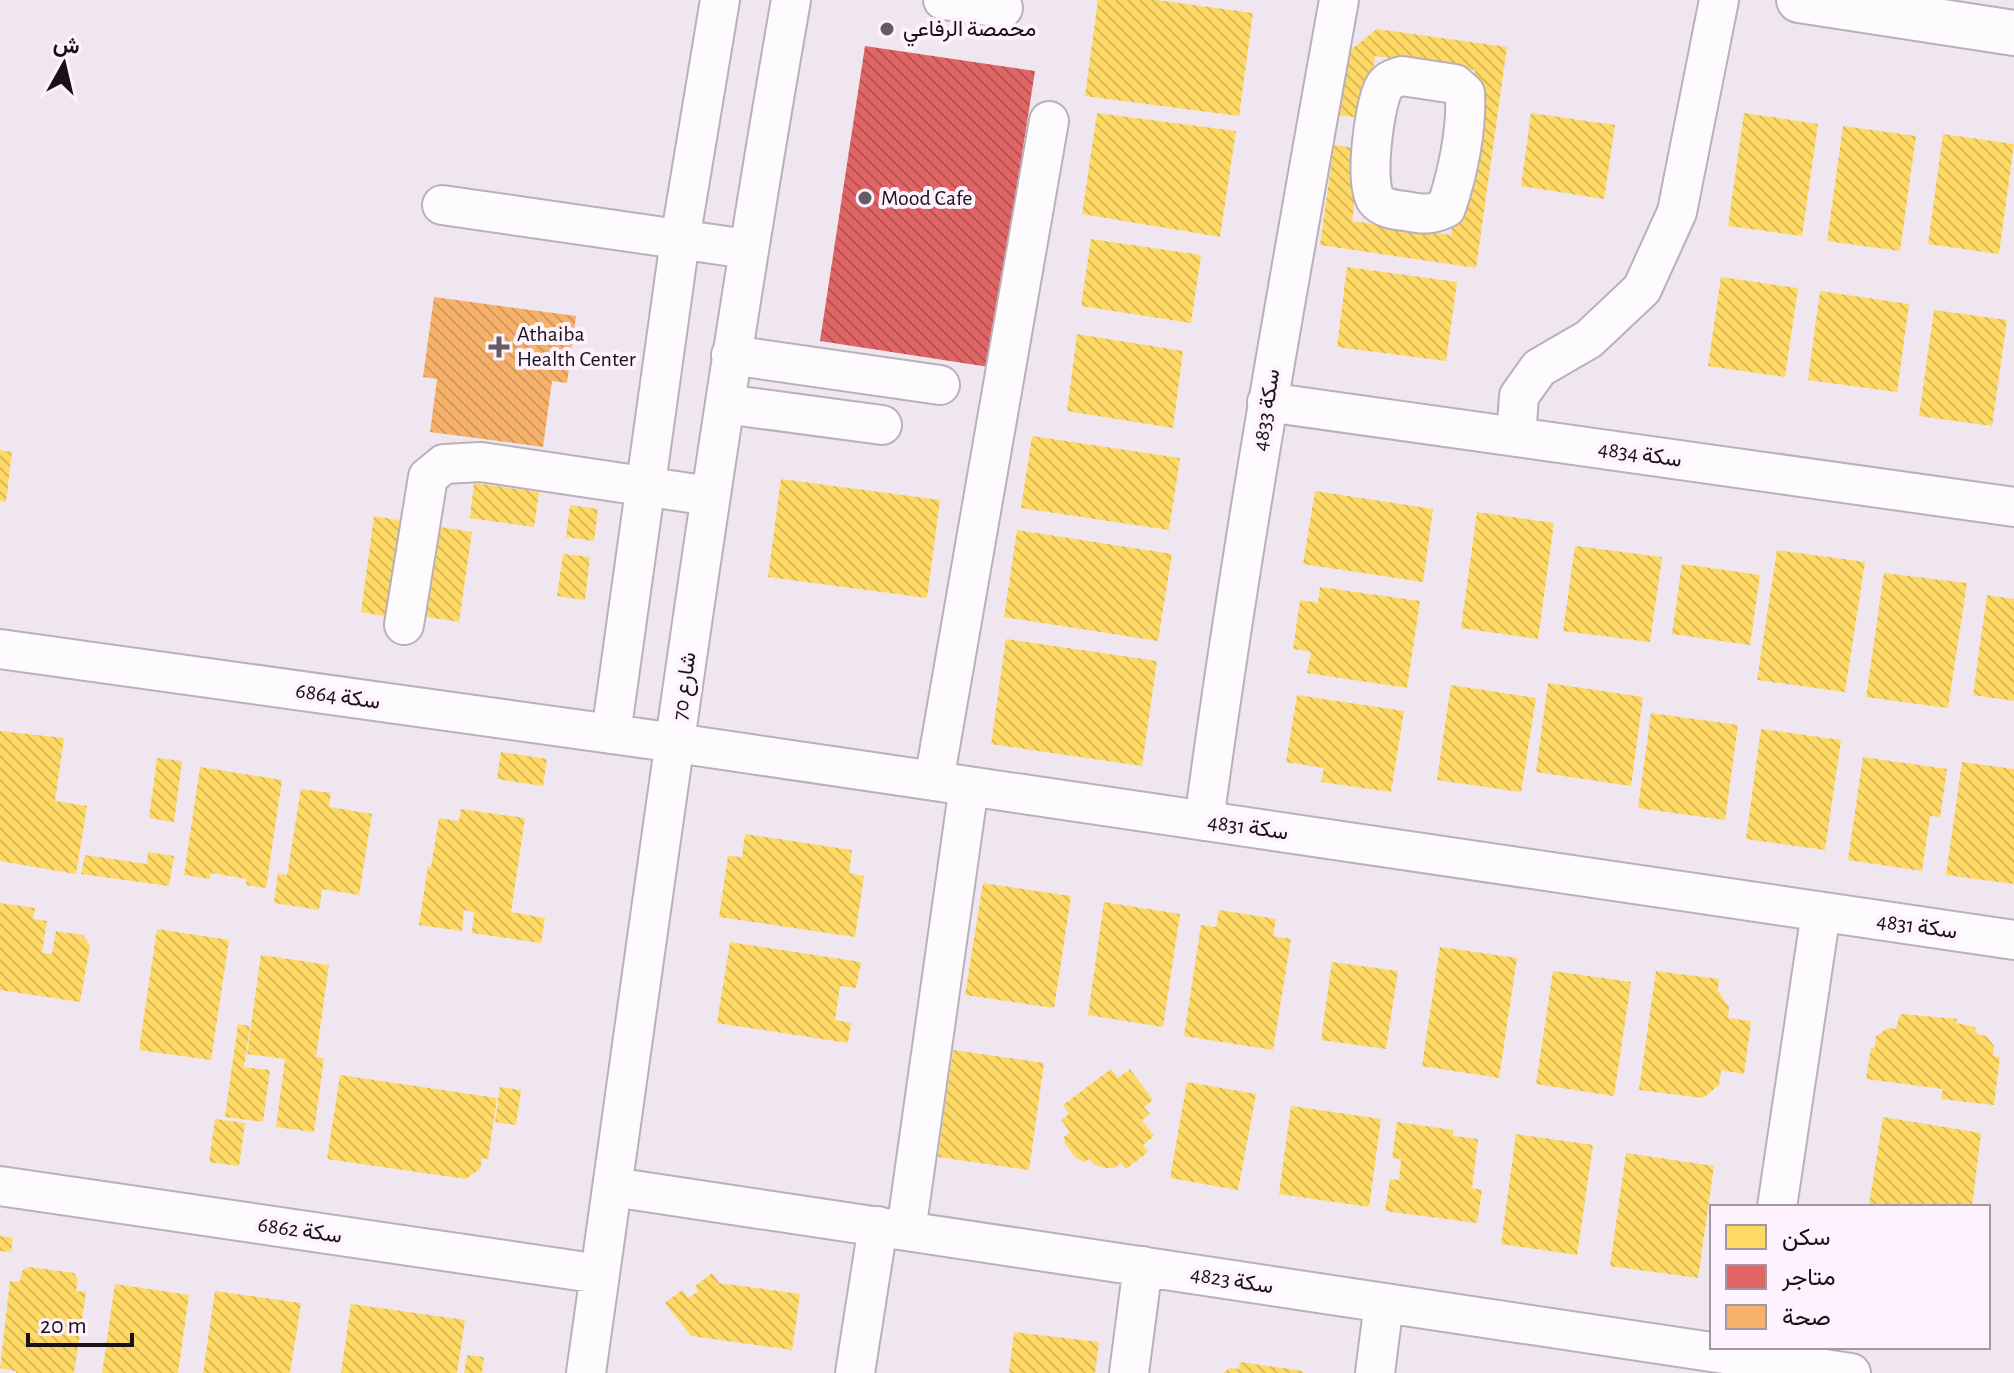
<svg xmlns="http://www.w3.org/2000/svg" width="2014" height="1373" font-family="'Alegreya Sans',Vazirmatn,sans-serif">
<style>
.homes{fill:url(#homes-back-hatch)}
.shops{fill:url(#shops-back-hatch)}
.health{fill:url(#health-back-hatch)}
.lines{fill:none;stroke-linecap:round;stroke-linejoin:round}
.minor-casing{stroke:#b8b1b9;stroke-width:42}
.major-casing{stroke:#b8b1b9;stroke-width:48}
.minor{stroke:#fdfbfd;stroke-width:38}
.major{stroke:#fdfbfd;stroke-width:44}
.poi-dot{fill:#645c64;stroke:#fdf2fd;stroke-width:3}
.labels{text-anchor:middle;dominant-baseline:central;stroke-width:8;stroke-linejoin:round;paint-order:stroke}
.poi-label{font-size:22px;fill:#181218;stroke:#fdf2fd;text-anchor:start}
.street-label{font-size:22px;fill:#181218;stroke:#fdf2fd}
</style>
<defs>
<pattern id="homes-back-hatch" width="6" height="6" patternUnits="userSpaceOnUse" patternTransform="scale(2)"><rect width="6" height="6" fill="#ffd966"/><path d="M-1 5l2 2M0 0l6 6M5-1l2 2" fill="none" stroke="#dab958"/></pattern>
<pattern id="shops-back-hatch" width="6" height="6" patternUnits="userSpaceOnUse" patternTransform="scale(2)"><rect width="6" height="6" fill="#e06666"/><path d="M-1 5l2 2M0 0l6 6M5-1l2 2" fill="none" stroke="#b55353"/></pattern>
<pattern id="health-back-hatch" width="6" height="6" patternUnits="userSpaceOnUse" patternTransform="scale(2)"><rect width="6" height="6" fill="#f6b26b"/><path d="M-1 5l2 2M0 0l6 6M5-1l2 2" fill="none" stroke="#d2985c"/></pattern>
</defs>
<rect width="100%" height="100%" fill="#f0e6f0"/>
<!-- homes -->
<path class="homes" d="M1098,0H1157L1253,13L1239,116L1085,96Z
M1377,29L1507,47L1476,268L1320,245L1334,145L1362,149L1352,221L1451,235L1475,70L1375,56L1366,119L1339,115L1348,52Z
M1097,113L1236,131L1220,237L1082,214Z
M1531,113L1615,125L1604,199L1521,186Z
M1744,113L1818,124L1802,236L1728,226Z
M1843,126L1916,136L1900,251L1827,241Z
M1943,134L2014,144L1999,254L1928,244Z
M1091,239L1201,255L1191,323L1081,306Z
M1347,267L1457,282L1446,361L1337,347Z
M1721,277L1798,288L1785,377L1708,366Z
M1820,291L1909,304L1897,392L1808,380Z
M1934,310L2007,320L1992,426L1919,416Z
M1077,334L1183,351L1173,428L1067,411Z
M1032,436L1180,458L1169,530L1021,508Z
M0,450L12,452L6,502L0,501Z
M781,479L940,500L927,598L768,577Z
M474,483L539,492L534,527L470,518Z
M1315,491L1433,509L1423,582L1303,564Z
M570,505L598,509L594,541L566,537Z
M1477,512L1554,523L1538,639L1461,628Z
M374,516L403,521L390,617L361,612Z
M433,526L472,532L459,622L420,616Z
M1017,530L1172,554L1158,641L1004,617Z
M1575,546L1662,557L1650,642L1563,631Z
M1777,550L1865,562L1845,692L1757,680Z
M563,554L590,557L585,600L557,596Z
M1682,564L1760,575L1750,645L1672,634Z
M1884,573L1967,583L1948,708L1866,697Z
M1320,587L1420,601L1407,688L1307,673L1311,652L1293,649L1300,600L1318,603Z
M1987,595L2014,599V701L1973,695Z
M1006,639L1157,661L1142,766L991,744Z
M1548,683L1643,697L1631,786L1536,772Z
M1451,685L1536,698L1521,792L1437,780Z
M1297,695L1404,711L1391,792L1321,782L1324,768L1286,762Z
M1651,713L1738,725L1725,820L1638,808Z
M1761,729L1841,740L1825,850L1746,839Z
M0,731L64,738L55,801L87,806L76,874L0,861Z
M501,752L547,759L543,786L497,779Z
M1863,757L1947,769L1940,817L1930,816L1922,871L1848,860Z
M157,758L182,761L174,822L149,818Z
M1962,762L2014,769V884L1946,875Z
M200,767L282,780L266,888L246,885L247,879L211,873L210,879L184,875Z
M301,789L331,793L329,807L372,814L359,895L322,889L319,910L274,903L278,873L287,875Z
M461,809L525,818L511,912L545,918L541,943L472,933L474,912L464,910L462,931L419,925L428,866L431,867L439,818L459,821Z
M745,834L852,850L849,873L864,876L855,937L719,917L728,856L742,857Z
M148,852L174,856L169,886L81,874L85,855L147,864Z
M983,883L1071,896L1054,1008L965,995Z
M1104,902L1180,914L1163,1027L1088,1015Z
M0,903L35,908L33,919L47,921L42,953L52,954L56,931L83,935L90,945L80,1002L0,990Z
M1219,910L1276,919L1273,936L1291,939L1273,1050L1184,1036L1201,925L1216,927Z
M157,929L229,940L211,1060L139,1050Z
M730,942L861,962L856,988L840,986L835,1020L851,1023L848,1043L717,1023Z
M1440,947L1517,958L1499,1078L1422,1066Z
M261,955L329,965L316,1057L324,1058L314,1132L276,1127L285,1059L247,1054Z
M1332,962L1398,971L1386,1049L1321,1040Z
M1553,971L1631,982L1614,1096L1536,1084Z
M1656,971L1719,979L1718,991L1729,1007L1728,1018L1751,1021L1744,1074L1721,1070L1719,1085L1703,1098L1639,1090Z
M1902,1014L1957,1019L1956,1023L1975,1027L1977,1034L1986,1036L1994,1046L1993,1056L2000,1057L1994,1105L1941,1099L1943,1089L1866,1079L1871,1048H1875L1876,1036L1888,1028L1896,1029L1899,1017Z
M238,1024L250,1026L244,1067L270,1070L263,1122L225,1117Z
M953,1050L1044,1063L1029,1170L938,1157Z
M1111,1069L1118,1078L1130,1069L1153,1100L1144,1107L1150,1114L1142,1120L1154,1136L1143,1145L1148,1152L1126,1169L1121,1163L1114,1168H1105L1095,1165L1089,1159L1084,1162L1076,1158L1065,1144L1064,1137L1070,1132L1061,1120L1069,1114L1063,1105Z
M340,1075L497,1098L488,1159L482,1158L480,1169L466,1179L327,1159Z
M1187,1082L1256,1094L1238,1190L1170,1178Z
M500,1087L521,1090L516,1125L495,1122Z
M1291,1106L1381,1119L1369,1207L1279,1194Z
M1883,1117L1981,1133L1972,1207L1869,1205Z
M215,1119L245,1123L239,1166L209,1162Z
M1397,1122L1453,1130V1136L1478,1139L1472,1188L1482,1190L1477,1223L1385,1211L1390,1179L1399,1180L1401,1159L1392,1158Z
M1516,1134L1593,1145L1577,1255L1501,1244Z
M1626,1153L1714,1166L1698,1278L1610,1266Z
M0,1236L13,1238L11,1252L0,1251Z
M28,1267L74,1273L78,1280L76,1291L86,1292L74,1373H16V1371L0,1368L10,1281L20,1282L22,1271Z
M712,1273L719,1283L800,1294L792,1350L691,1336L665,1303L682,1290L689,1298L698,1291L695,1286Z
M115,1284L189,1295L178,1373H102Z
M215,1291L301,1303L290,1373H203Z
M351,1304L465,1320L457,1373H341Z
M1014,1332L1099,1342L1095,1373H1009Z
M467,1355L484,1357L482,1373H464Z
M1240,1362L1303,1371V1373H1223L1230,1368L1239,1369Z"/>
<!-- shops -->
<path class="shops" d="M865,46L1035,71L989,367L820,341Z"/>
<!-- health -->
<path class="health" d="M434,297L576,316L567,383L552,381L543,447L430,432L437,379L423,377Z"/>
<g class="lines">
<!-- minor casing -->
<g class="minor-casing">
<path id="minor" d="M943,0L1003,8
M1402,76L1455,84L1465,93C1467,129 1458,173 1446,208C1429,216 1423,214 1405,211C1395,210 1382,208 1376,200C1364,184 1374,108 1383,89C1387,80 1393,79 1402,76Z
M442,205L747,249
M731,355L940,385
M1267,402L2014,507
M725,404L882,425
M1516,437L1519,396L1539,368L1589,339L1642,289L1677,212L1719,0
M404,625L428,477L444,464L481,462L710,496
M0,649L676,743L2014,940
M611,734L680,240L720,0
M934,781L1049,121
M1204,821C1241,546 1290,273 1339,0
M0,1186L600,1274
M613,1187L1851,1373
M1777,1207L1821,912
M906,1231L969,786
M586,1373C651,915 711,456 791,0
M855,1373L878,1226
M1129,1373L1143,1266
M1375,1373L1384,1303"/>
</g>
<!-- major casing -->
<g class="major-casing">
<path id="major" d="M1799,0L2014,33"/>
</g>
<!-- minor -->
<use href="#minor" class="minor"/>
<!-- major -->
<use href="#major" class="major"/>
</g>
<!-- markers -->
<g class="poi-dot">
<circle cx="887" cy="29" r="8"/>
<circle cx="865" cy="198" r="8"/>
<path d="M495 335h8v8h8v8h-8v8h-8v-8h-8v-8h8z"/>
</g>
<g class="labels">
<!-- poi labels -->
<g class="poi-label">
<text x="903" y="29">محمصة الرفاعي</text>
<text x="881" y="198">Mood Cafe</text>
<text x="517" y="334">Athaiba<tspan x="517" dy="25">Health Center</tspan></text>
</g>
<!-- street labels -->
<g class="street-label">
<text transform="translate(1266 410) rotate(-81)">سكة 4833</text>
<text transform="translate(1640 454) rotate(8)">سكة 4834</text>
<text transform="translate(684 686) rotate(-82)">شارع 70</text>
<text transform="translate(338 696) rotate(8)">سكة 6864</text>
<text transform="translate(1248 827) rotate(8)">سكة 4831</text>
<text transform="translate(1917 926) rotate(8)">سكة 4831</text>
<text transform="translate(300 1230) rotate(8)">سكة 6862</text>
<text transform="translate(1232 1280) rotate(9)">سكة 4823</text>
</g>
</g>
<!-- legend -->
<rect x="1710" y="1205" width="280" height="144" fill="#fdf2fd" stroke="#a198a1" stroke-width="2"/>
<rect x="1726" y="1225" width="40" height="24" fill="#ffd966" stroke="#a198a1" stroke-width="2"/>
<text x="1782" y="1245" font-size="24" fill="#181218">سكن</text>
<rect x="1726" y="1265" width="40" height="24" fill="#e06666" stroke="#a198a1" stroke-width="2"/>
<text x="1782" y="1285" font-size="24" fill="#181218">متاجر</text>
<rect x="1726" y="1305" width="40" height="24" fill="#f6b26b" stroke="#a198a1" stroke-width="2"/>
<text x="1782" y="1325" font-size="24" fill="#181218">صحة</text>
<!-- north arrow -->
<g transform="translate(64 64) rotate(8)" stroke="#fdf2fd" stroke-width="6" paint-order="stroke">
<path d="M0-6L14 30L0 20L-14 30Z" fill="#181218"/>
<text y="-12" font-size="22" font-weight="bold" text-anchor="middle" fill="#181218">ش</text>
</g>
<!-- scale -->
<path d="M28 1333v12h104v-12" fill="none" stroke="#181218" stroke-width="4"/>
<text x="40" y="1333" font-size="24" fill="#181218" stroke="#fdf2fd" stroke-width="6" paint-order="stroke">20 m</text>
</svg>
